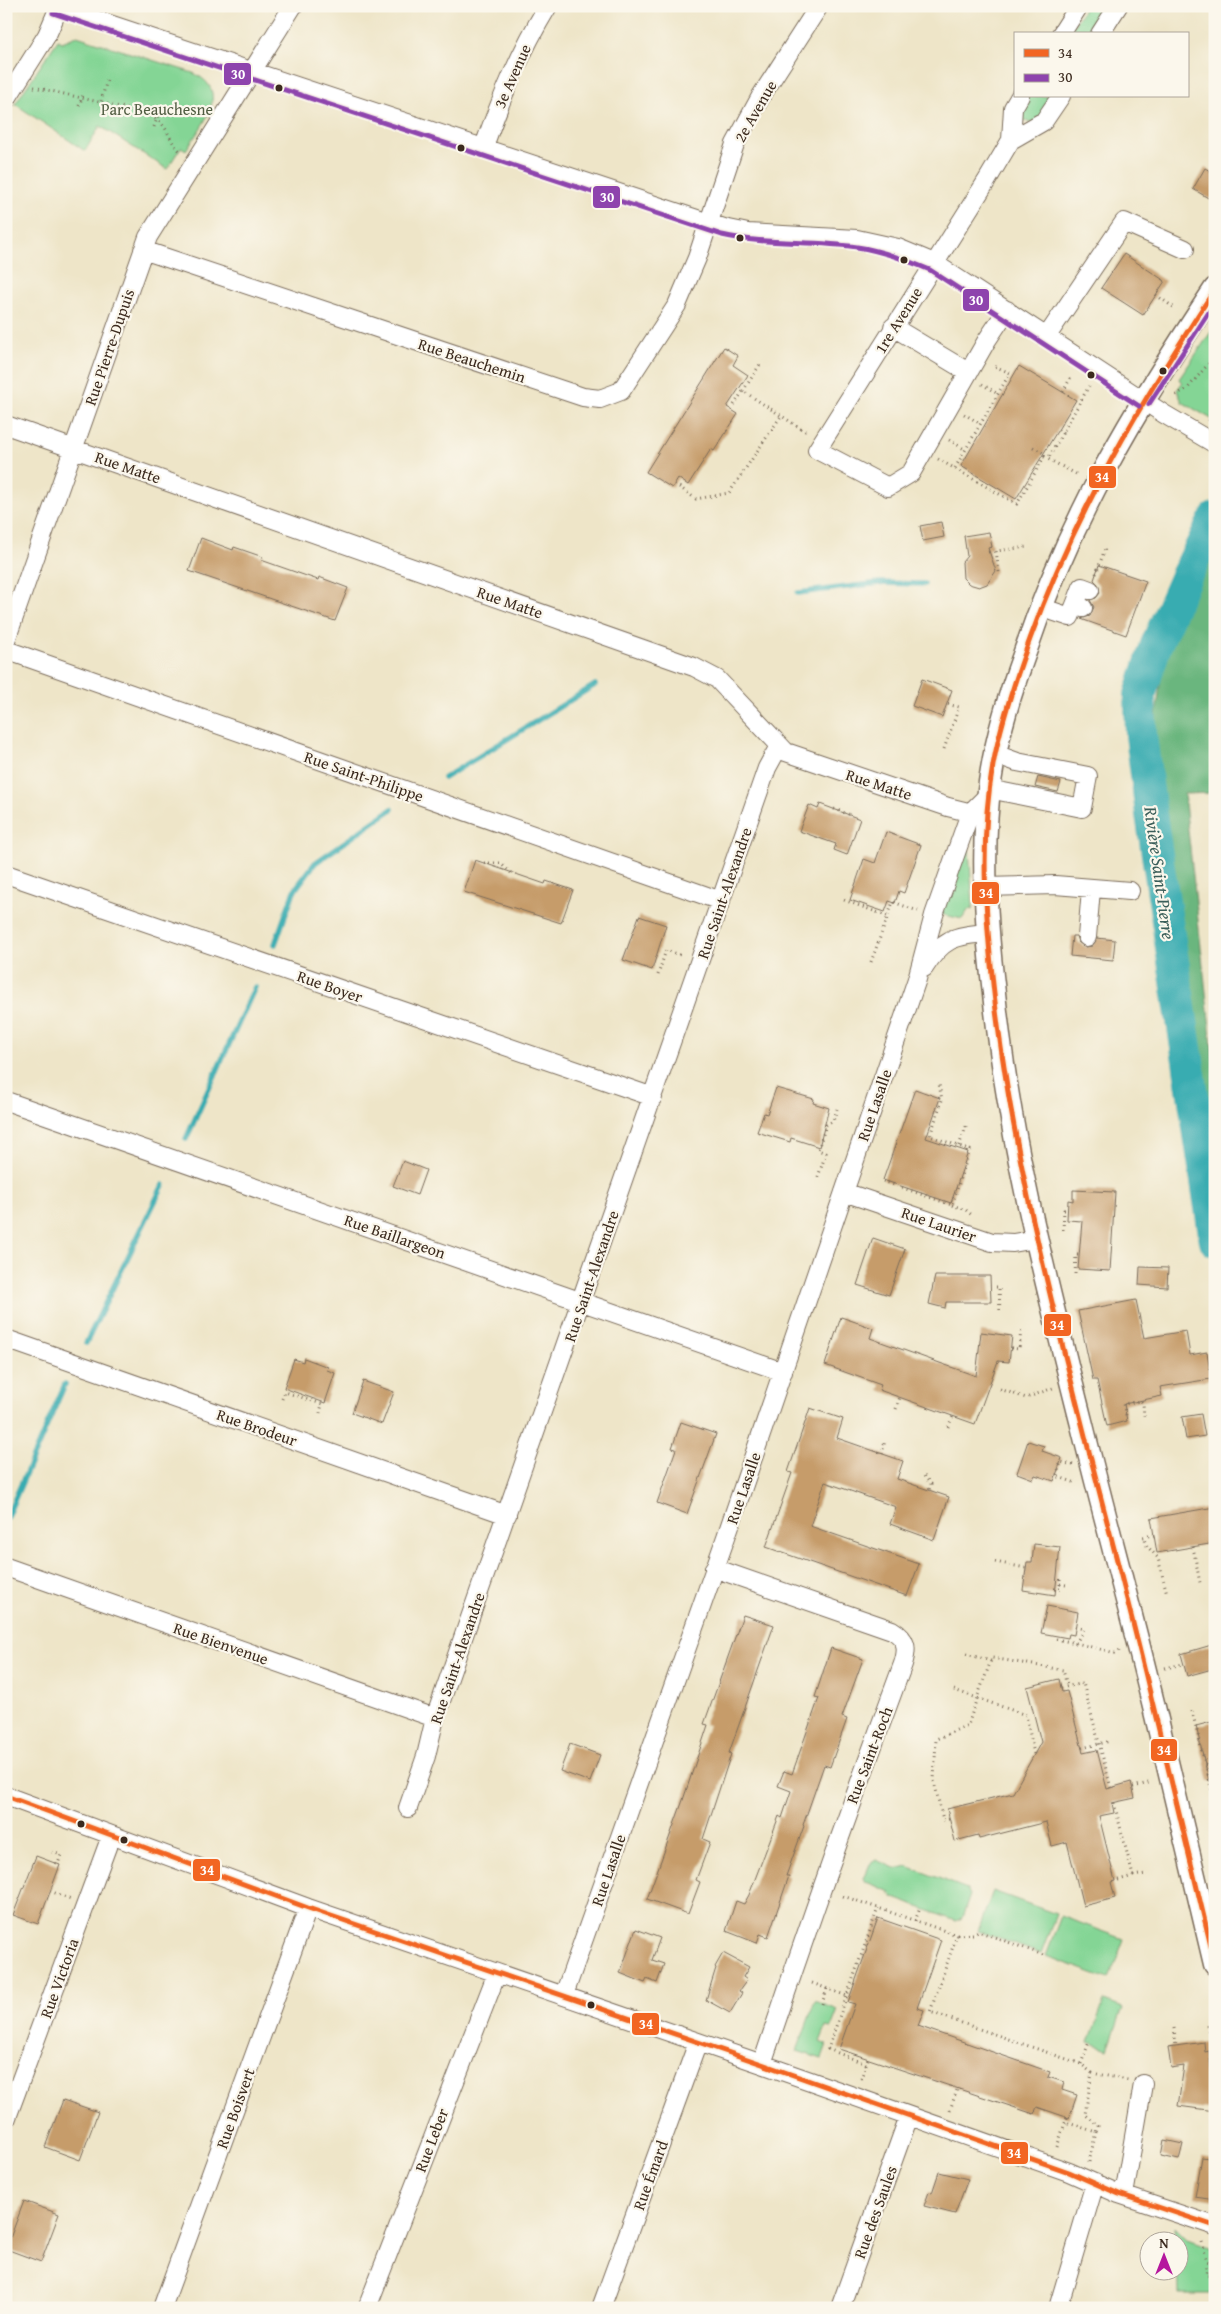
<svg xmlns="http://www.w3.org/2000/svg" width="1221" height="2314" font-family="'Gentium Book Plus',serif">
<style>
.green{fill:#84d595;stroke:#60805a}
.forest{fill:#6bb67e;stroke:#53704e}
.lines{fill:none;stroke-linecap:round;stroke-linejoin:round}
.stream{stroke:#39acb1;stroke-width:5.5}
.river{stroke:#39acb1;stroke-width:32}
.building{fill:#c69c6b}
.minor-casing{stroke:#7a6b5a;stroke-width:20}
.major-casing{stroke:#7a6b5a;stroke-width:25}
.path{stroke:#7a6b5a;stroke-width:3;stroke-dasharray:1 4;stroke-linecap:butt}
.minor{stroke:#fff;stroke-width:18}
.major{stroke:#fff;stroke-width:22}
.bus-1-casing{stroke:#fbf7ec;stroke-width:9}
.bus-2-casing{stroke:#fbf7ec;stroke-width:9}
.bus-1{stroke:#f26522;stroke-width:5}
.bus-2{stroke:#8e44ad;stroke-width:5}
.bus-dot{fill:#3b2a1e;stroke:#fbf7ec;stroke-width:2}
.labels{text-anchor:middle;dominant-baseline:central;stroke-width:4.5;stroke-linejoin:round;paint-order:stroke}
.street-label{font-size:16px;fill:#3b2a1e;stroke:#fbf7ec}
.park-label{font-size:16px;fill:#515d42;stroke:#fbf7ec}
.water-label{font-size:18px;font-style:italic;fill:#3a5e59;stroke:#fbf7ec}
.line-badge{stroke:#fbf7ec;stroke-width:2}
.badge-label{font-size:14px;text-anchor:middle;font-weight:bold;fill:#fff}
</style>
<rect width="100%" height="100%" fill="#fbf7ec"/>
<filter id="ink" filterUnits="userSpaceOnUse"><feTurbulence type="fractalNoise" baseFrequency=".02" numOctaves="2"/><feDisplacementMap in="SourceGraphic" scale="10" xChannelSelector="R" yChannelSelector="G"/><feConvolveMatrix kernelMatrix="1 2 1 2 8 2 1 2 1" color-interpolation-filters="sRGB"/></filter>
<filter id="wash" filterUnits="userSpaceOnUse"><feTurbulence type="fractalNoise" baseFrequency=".0096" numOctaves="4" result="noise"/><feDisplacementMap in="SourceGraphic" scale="20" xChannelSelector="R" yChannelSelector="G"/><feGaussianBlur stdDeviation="1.12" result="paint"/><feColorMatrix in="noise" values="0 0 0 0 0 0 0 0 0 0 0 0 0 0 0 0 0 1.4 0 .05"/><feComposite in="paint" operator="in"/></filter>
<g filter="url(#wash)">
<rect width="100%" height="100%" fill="#eee5c8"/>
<!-- green -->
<path class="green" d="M1086,6H1111L1094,34H1068Z
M77,36L193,73C233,91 201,126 186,150L181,147L167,169L100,126L85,151L15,104L58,40L62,42Z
M1027,96H1053L1039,119L1030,123L1021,119L1020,114Z
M1215,326V421L1182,402L1177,390L1182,383L1179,379Z
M966,849L969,850L973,906L972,910L969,909L962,919L940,914Z
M876,1860L897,1869L907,1866L967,1889L970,1895L962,1918L956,1921L894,1898L889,1891L866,1882L864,1878L870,1864Z
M993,1891L1056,1914L1041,1954L978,1931Z
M1061,1916L1124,1939L1109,1979L1046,1956Z
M815,2001L838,2010L831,2028L826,2027L820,2042L827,2045L822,2059L797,2051Z
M1104,2001L1123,2008L1108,2049L1089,2042Z
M1175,2227L1187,2239L1215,2249V2294H1179L1178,2242L1176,2241Z"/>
<!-- forest -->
<path class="forest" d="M1215,544V793L1184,794L1215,1073V1143L1162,801L1154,731L1164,655Z"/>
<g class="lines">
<!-- stream -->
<path class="stream" d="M798,593L880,583L924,584
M444,778L595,685
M275,944L294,891L315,863L392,809
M186,1139L255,987
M86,1343L163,1185
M6,1519L65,1384"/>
<!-- river -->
<path class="river" d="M1215,518L1186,576L1156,645L1140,695L1141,735L1151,814L1215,1241"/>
</g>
<g id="blocks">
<!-- building -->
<path class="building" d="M1205,168L1215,174V202L1193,189Z
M1124,254L1165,281L1143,315L1101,288Z
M724,347L738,356L733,365L748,375L727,407L738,414L714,451L711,449L688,485L678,478L672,488L646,472Z
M1019,366L1076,400L1016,499L961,466Z
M941,522L944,537L923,541L920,526Z
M989,532L992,547L988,548L996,571L987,584L979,587L969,584L963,578L962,562L967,556L964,536Z
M201,538L233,550L234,547L263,557L261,560L318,580L319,577L348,588L335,621L189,571Z
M1099,565L1146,581L1126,635L1081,619L1090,616L1094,607L1090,600L1096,598L1100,593L1098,584L1094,580Z
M922,679L952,690L942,717L912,706Z
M1038,777L1061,782L1058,792L1035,787Z
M820,804L860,819L847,855L834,850L836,844L799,831L809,805L818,809Z
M886,832L921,845L904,893L899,891L895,903L889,901L885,912L850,900L864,859L875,863Z
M475,860L545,884L546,881L573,890L561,923L464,892Z
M639,916L666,925L652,970L623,960Z
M1072,936H1076L1078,942L1086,947L1092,946L1097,938L1115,940L1113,960L1070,956Z
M776,1088L814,1099L813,1103L829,1108L819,1147L791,1138L790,1142L757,1132L764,1113L767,1114Z
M915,1089L940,1098L926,1138L968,1152L951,1203L883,1180Z
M403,1161L426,1170L417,1195L393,1186Z
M1073,1190L1115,1192L1110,1271L1078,1269L1082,1221L1067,1220L1068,1200L1073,1201Z
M873,1238L905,1249L889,1295L857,1285Z
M1140,1267L1168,1268L1167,1287L1139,1285Z
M935,1276H990L991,1302H946L945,1308L929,1304Z
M1136,1300L1144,1338L1186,1331L1190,1355L1207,1352L1211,1379L1160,1387L1162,1396L1124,1404L1127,1421L1107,1426L1097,1380H1093L1078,1311Z
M841,1317L873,1328L870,1338L976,1376L981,1332L1012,1336L1009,1362L998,1361L975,1424L879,1390L881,1385L825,1365Z
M304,1358L328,1367L327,1370L335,1373L325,1403L284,1388L294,1359L303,1362Z
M363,1381L394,1392L382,1424L352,1413Z
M810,1408L843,1419L837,1438L903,1461L897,1479L949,1497L934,1540L890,1524L896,1507L825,1482L810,1526L919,1564L907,1596L766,1547L792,1473L788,1472Z
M1201,1414L1205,1436L1186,1439L1182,1417Z
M681,1422L716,1434L687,1514L657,1503L676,1449L672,1448Z
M1028,1441L1044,1446L1042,1451L1062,1458L1054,1481L1035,1475L1033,1479L1017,1473Z
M1215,1507V1543L1157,1553L1151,1518Z
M1034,1544L1060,1547L1055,1595L1023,1590L1027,1562H1032Z
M1047,1606L1078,1612L1074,1635L1069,1634L1068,1638L1041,1633Z
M743,1615L774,1625L729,1753L731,1754L703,1839L710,1842L696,1880L700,1882L688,1914L647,1899L683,1800L708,1725L704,1724Z
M1215,1644V1660L1210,1662L1212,1669L1187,1676L1181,1654Z
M831,1648L863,1659L842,1717L847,1719L830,1767L824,1765L803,1825L804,1826L786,1876H789L768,1937L760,1934L757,1943L726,1931L736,1901L744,1904L749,1895L779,1816L782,1818L791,1791L778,1786L784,1771L792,1774L819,1698L815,1697Z
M1059,1679L1062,1692L1067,1691L1083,1753L1097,1750L1107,1789L1131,1782L1135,1798L1112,1803L1114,1813L1099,1816L1115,1881L1111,1882L1115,1898L1083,1906L1067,1842L1052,1846L1046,1822L979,1839L978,1835L955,1841L947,1809L1013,1793L1041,1742L1027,1687Z
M1215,1721V1780L1209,1781L1196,1726Z
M570,1744L600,1755L590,1782L560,1771Z
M36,1856L60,1865L38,1924L13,1915Z
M878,1918L941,1940L917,2008L924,2010L918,2026L1050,2072L1048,2077L1064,2082L1062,2090L1077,2095L1069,2118L1037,2107L1034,2114L839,2049L855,2004L848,2002Z
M636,1929L660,1938L652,1960L664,1964L657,1983L647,1979L645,1983L620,1973Z
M723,1953L749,1967L743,1977L747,1980L739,1991L742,1993L730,2013L706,2000L716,1968L715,1967Z
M1204,2042L1205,2052L1209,2051L1213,2085L1215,2086V2111L1178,2106L1184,2066L1171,2068L1168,2047Z
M63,2100L98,2112L80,2160L45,2147Z
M1164,2140L1183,2144L1179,2160L1161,2156Z
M1202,2157L1215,2159V2200L1195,2197Z
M939,2172L968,2179L955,2214L924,2206L929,2192L932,2193Z
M24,2201L59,2214L41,2262L6,2249Z"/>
</g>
</g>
<g filter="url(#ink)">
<use href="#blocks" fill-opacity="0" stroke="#7a6b5a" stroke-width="1"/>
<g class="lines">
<!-- minor casing -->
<g class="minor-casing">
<path id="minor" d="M55,6L724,228L748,233L857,239L898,248L934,263L1164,414L1215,444
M1061,34L1079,6
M1100,34L1118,6
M6,100L47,35L59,7
M1011,140L1044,121L1061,96
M483,149C501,99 520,52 548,6
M143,250L583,397L600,399L621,391L677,305L697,258L735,144L761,96L819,6
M1007,310L987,340L911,473L888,487L817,450L986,182L1011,140L1013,108L1020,96
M893,327L968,372
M1047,336L1124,222L1185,249
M6,425L694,667L717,679L786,752L948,807L980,815
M1040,607L1070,617L1075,605
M1083,608L1075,605L1082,587L1090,590
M6,640L148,237L293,6
M6,650L721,901
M989,789L1082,808L1088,776L1017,762L995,754
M6,874L653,1097
M986,887L1055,885L1130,891
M1087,937L1091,889
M924,968C942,939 954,935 988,933
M6,1101L783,1372
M844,1192L992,1242L1013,1243L1036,1239
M6,1339L507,1515
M6,1567L435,1718
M714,1568L892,1630C907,1639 908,1648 903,1664C854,1796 807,1929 762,2064
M6,1796L308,1908L762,2064L1069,2172L1119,2194L1215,2226
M408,1808L426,1756L435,1718L767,768L779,746
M564,1995L726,1537L917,979L934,915L970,813L989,794
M6,2120L111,1836
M1124,2195L1143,2084
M162,2308L308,1908
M367,2308L497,1973
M601,2308L698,2042
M840,2308L909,2116
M1058,2308L1095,2183"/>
</g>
<!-- major casing -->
<g class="major-casing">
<path id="major" d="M1215,289C1135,409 1070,517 1024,655C1009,696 996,739 990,782C981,849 986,927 994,993C1009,1140 1046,1282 1082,1425C1105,1519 1131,1612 1154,1707C1175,1792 1194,1878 1215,1964"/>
</g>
<!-- path -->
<path class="path" d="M34,87L142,112C174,125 163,136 182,153
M101,101L107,80
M79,106L84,92
M154,127L159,113
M1156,295L1176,309
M982,384L998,394
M743,391L761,363L762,364
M1063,392L1072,375
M1176,395L1188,388L1215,356
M734,405L743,391L808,433
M964,414L981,424
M1209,421L1215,405
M1058,430L1063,433
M949,440L966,450
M1033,447L1045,454L1044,457
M938,459L1017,504L1044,457L1048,459
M955,468L1010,373L992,365
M1076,474L1048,459L1089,386
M675,484L696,499L729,493L781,416
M988,552L996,551
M999,572L996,551L1027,547
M1096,574L1105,549
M944,749L959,707L947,704
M834,809L851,815
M484,863H500L511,873
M844,900L887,916
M871,962L893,902L918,911
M658,975L666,950L683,956
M959,1146L967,1124
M818,1177L826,1153L818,1150L826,1125L833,1121L837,1109
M883,1181L952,1205L970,1150L930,1136L942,1100L939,1084
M952,1205L966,1210L973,1216
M1063,1230L1064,1210H1068
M1075,1274L1076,1255H1079
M996,1287H999L1000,1313
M1011,1348L1019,1349L1021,1330
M1000,1389L1026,1398L1053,1388
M282,1399L285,1392L322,1404L320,1413
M896,1409L900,1397
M1126,1415L1123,1404L1141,1401L1143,1403L1144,1416
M948,1427L953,1416
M882,1454L885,1440
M1073,1465L1061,1462L1056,1476L1076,1483
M924,1476L931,1484L929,1490
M1154,1535L1143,1537L1147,1546L1158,1558L1167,1594
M1193,1547L1200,1583
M995,1562L1026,1568
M1060,1584L1066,1585
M1054,1589H1060V1579H1057
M1075,1627L1084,1629L1076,1643L1115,1653L1120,1650
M1056,1639L1076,1643
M966,1654L991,1661
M1165,1668L1183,1664
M1061,1688L1083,1683L1111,1788
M1192,1711L1215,1803
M1082,1748L1111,1741
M1034,1754L1026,1715L977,1698L992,1658L1063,1670L1067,1686
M1133,1787L1152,1782
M1114,1803L1133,1876L1115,1881
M949,1819L943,1820L934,1781L936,1739L968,1725L977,1698L954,1690
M52,1852L61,1855L58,1864
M1133,1876L1146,1874
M50,1891L71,1899
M843,1896L957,1935L930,2012L1081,2064L1092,2073L1085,2114L1098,2126L1096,2132L1065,2122
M915,1921L920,1908
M957,1935L973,1934L978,1931L1046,1956
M812,1983L847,1996
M822,2004L827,1988
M1208,2025L1215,2052L1209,2053
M1174,2028L1176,2046
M866,2064L828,2049L878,1908
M1081,2064L1089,2042
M1092,2073L1128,2080
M861,2079L868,2059
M950,2110L957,2090
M1057,2147L1067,2117
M1089,2162L1096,2132
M1202,2242L1207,2261L1215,2264
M1211,2264L1207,2266L1206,2275L1215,2277"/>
<!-- minor -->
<use href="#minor" class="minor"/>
<!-- major -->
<use href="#major" class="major"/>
<!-- bus-1 casing -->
<g class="bus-1-casing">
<path id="bus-1" d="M1215,289C1142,400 1075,513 1030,639C1015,680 1001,722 993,765C979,843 986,924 995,1002C1012,1145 1047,1285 1082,1424C1103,1507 1125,1589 1145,1672C1169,1769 1191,1866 1215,1963
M6,1796L308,1908L762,2064L1069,2172L1119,2194L1215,2226"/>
</g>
<!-- bus-2 casing -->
<g class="bus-2-casing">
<path id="bus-2" d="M53,13L722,235C766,245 812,240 857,247C883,251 906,260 930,270L1139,406
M1149,404L1215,303"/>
</g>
<!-- bus-1 -->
<use href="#bus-1" class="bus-1"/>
<!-- bus-2 -->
<use href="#bus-2" class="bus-2"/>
</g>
</g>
<!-- markers -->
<g class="bus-dot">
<circle cx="279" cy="88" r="4.5"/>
<circle cx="461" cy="148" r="4.5"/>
<circle cx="740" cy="238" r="4.5"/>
<circle cx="904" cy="260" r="4.5"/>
<circle cx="1163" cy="371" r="4.5"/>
<circle cx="1091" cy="375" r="4.5"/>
<circle cx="81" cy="1824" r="4.5"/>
<circle cx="124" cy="1840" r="4.5"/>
<circle cx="591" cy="2005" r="4.5"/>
</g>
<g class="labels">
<!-- street labels -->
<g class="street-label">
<text transform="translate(512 76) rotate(-66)">3e Avenue</text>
<text transform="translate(755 111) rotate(-60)">2e Avenue</text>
<text transform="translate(898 320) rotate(-58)">1re Avenue</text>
<text transform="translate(109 347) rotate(-71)">Rue Pierre-Dupuis</text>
<text transform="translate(472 360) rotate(18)">Rue Beauchemin</text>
<text transform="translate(128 467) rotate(19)">Rue Matte</text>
<text transform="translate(510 602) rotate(19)">Rue Matte</text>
<text transform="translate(364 776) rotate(19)">Rue Saint-Philippe</text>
<text transform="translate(879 784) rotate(18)">Rue Matte</text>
<text transform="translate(724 893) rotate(-71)">Rue Saint-Alexandre</text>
<text transform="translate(330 986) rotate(19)">Rue Boyer</text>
<text transform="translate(874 1105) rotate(-71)">Rue Lasalle</text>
<text transform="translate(939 1224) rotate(19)">Rue Laurier</text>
<text transform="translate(395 1236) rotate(19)">Rue Baillargeon</text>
<text transform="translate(591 1276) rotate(-71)">Rue Saint-Alexandre</text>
<text transform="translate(257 1427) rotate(19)">Rue Brodeur</text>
<text transform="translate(743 1488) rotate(-71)">Rue Lasalle</text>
<text transform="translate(221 1643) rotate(19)">Rue Bienvenue</text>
<text transform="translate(457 1658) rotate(-71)">Rue Saint-Alexandre</text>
<text transform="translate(869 1755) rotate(-69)">Rue Saint-Roch</text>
<text transform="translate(608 1870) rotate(-71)">Rue Lasalle</text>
<text transform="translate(59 1978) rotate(-70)">Rue Victoria</text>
<text transform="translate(235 2108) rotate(-70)">Rue Boisvert</text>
<text transform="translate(431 2140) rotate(-69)">Rue Leber</text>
<text transform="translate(650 2175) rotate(-70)">Rue Émard</text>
<text transform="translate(875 2212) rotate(-70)">Rue des Saules</text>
</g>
<!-- park labels -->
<g class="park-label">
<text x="157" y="109">Parc Beauchesne</text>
</g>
<!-- water labels -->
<g class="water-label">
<text transform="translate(1160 873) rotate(82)">Rivière Saint-Pierre</text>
</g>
</g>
<g class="line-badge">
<rect x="223" y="62" width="29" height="24" rx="5" fill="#8e44ad"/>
<rect x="592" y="185" width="29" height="24" rx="5" fill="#8e44ad"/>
<rect x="962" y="288" width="28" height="24" rx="5" fill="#8e44ad"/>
<rect x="1088" y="465" width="29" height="24" rx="5" fill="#f26522"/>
<rect x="971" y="881" width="29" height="24" rx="5" fill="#f26522"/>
<rect x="1043" y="1313" width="29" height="24" rx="5" fill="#f26522"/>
<rect x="1150" y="1738" width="28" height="24" rx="5" fill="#f26522"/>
<rect x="192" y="1858" width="29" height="24" rx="5" fill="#f26522"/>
<rect x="631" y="2012" width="29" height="24" rx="5" fill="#f26522"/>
<rect x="1000" y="2141" width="29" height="24" rx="5" fill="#f26522"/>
</g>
<g class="badge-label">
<text x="238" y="79">30</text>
<text x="607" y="202">30</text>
<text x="976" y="305">30</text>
<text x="1102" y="482">34</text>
<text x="986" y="898">34</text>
<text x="1057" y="1330">34</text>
<text x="1164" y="1755">34</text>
<text x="207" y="1875">34</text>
<text x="646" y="2029">34</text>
<text x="1014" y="2158">34</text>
</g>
<!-- margin -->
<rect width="1221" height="2314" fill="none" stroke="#fbf7ec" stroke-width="25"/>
<!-- legend -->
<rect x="1014" y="32" width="175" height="65" fill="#fbf7ec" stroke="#aea59a"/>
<rect x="1024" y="49" width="25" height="8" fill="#f26522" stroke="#aea59a"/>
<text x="1058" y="58" font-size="15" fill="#3b2a1e">34</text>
<rect x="1024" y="74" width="25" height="8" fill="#8e44ad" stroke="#aea59a"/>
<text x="1058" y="82" font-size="15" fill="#3b2a1e">30</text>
<!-- north arrow -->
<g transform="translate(1164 2256)"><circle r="24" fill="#fbf7ec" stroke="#aea59a"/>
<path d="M0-4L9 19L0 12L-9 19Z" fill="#b5179e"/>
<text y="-8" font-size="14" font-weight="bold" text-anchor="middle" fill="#3b2a1e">N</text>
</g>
</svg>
